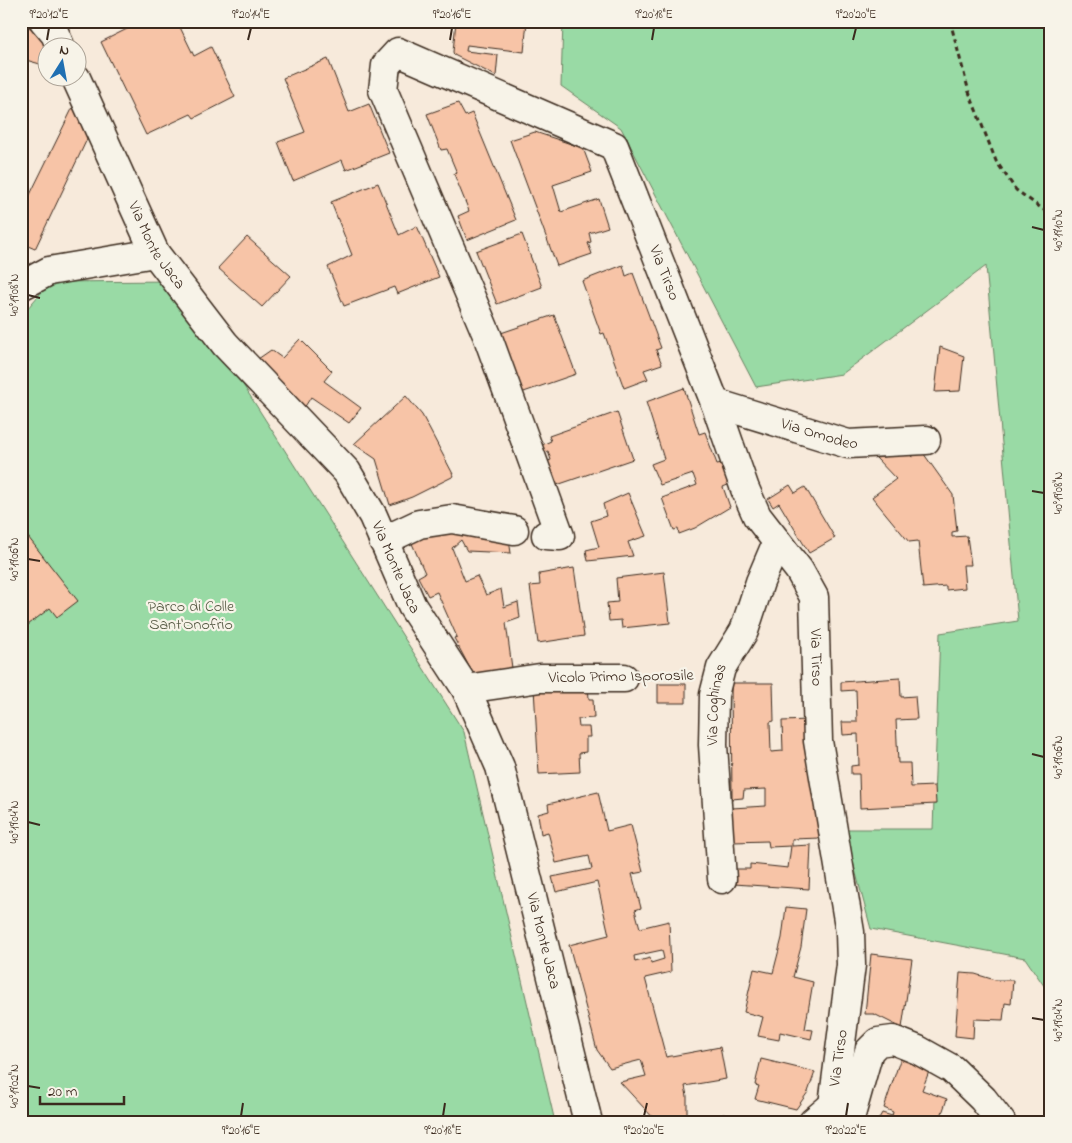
<svg xmlns="http://www.w3.org/2000/svg" width="1072" height="1143" font-family="'Indie Flower',sans-serif">
<style>
.green{fill:#99daa5;stroke:#6a8262}
.building{fill:#f7c4a7;stroke:#3b2a1e;fill-rule:evenodd}
.lines{fill:none;stroke-linecap:round;stroke-linejoin:round}
.street-casing{stroke:#3b2a1e;stroke-width:31}
.path{stroke:#3b2a1e;stroke-width:3;stroke-dasharray:5 4;stroke-linecap:butt}
.street{stroke:#f7f3e8;stroke-width:28}
.ticks{fill:none;stroke:#3b2a1e;stroke-width:2}
.labels{text-anchor:middle;dominant-baseline:central;stroke-width:4.5;stroke-linejoin:round;paint-order:stroke}
.street-label{font-size:16px;fill:#3b2a1e;stroke:#f7f3e8}
.park-label{font-size:16px;fill:#525640;stroke:#f7f3e8}
.neatline{fill:none;stroke:#3b2a1e;stroke-width:2}
.ticks-label{font-size:12px;text-anchor:middle;fill:#3b2a1e}
</style>
<rect width="100%" height="100%" fill="#f7eadb"/>
<filter id="ink" filterUnits="userSpaceOnUse"><feTurbulence type="fractalNoise" baseFrequency=".02" numOctaves="2"/><feDisplacementMap in="SourceGraphic" scale="10" xChannelSelector="R" yChannelSelector="G"/><feConvolveMatrix kernelMatrix="1 2 1 2 8 2 1 2 1" color-interpolation-filters="sRGB"/></filter>
<g filter="url(#ink)">
<!-- green -->
<path class="green" d="M563,21H1051V996L1025,958L871,929L844,829H933L940,633L1018,621L986,266L842,374L756,387L621,128L561,86Z
M177,281L464,732L555,1122H21V316L50,282Z"/>
<!-- building -->
<path class="building" d="M143,21H177L194,56L211,47L235,97L194,118L191,114L146,135L101,42Z
M456,21H527L524,52L467,45L466,51L498,55L496,76L454,55L453,52Z
M21,24L40,32L48,50L40,64L26,60L21,71Z
M328,59L349,112L369,104L389,153L346,170L342,160L293,181L278,142L305,132L283,78Z
M458,103L465,116L472,113L516,220L467,240L458,216L469,211L454,174L457,173L447,149L441,150L427,114Z
M74,105L88,137L35,249L21,243V213Z
M535,132L583,148L592,172L553,185L561,212L599,199L608,227L589,233L591,242L588,243L592,254L557,266L510,140Z
M378,183L399,235L417,226L439,277L397,294L394,287L344,306L328,267L352,255L331,202Z
M522,234L542,287L497,304L476,251Z
M247,237L291,276L262,307L218,268Z
M623,265L626,276L633,273L661,348L656,350L662,364L644,370L648,379L624,388L604,333L601,334L582,281Z
M554,315L576,374L518,394L498,334Z
M300,339L332,371L324,381L361,408L349,423L311,397L304,408L258,359L271,350L282,358Z
M940,347L964,356L960,391L935,392Z
M684,388L699,434L705,432L717,464L722,463L730,484L723,487L730,507L695,528L679,534L678,529L674,530L662,498L697,485L693,474L660,485L651,464L664,459L646,402Z
M406,396L422,415L454,476L412,497L390,505L376,459L354,444Z
M617,412L633,459L551,487L543,463L551,460L548,451L544,452L542,445L551,441L549,436Z
M907,450L912,457L921,450L953,495L957,531L952,532V537L967,536L971,565H963L965,588L946,590V586L923,588L918,541L909,542L872,497L896,479L876,458L901,454Z
M790,485L795,493L805,487L835,538L809,553L779,503L773,507L768,499Z
M628,493L646,536L628,542L633,556L588,561L586,550L599,547L591,521L606,516L603,504Z
M444,526L508,533L511,553L467,551L461,540L452,548L465,581L477,576L486,595L501,589L504,607L518,602L520,618L506,623L512,668L473,674L454,638L457,637L437,592L428,596L418,577L425,573L410,539Z
M21,528L78,601L57,617L50,608L24,628L21,624Z
M574,568L584,636L538,643L530,586L540,585L539,574Z
M664,572L670,623L622,628L621,620L609,621L607,603L618,602L616,578Z
M900,678L901,697L915,696L917,719L896,720L898,763H910L911,787L935,786L936,804L860,808L859,774H851V766L859,765L858,734L843,735L842,722H857L856,690L841,691V682Z
M731,683H773L774,721L770,722L771,752L783,751L782,721L809,720L821,838L792,839V846L811,845L809,889L734,884L733,869H750V864L788,868L791,846L769,847L768,841L733,842L732,808L766,806V789L744,790L743,798L732,799Z
M588,684L589,699H593L594,718L578,719L579,727H589L590,737H586V752L579,753L580,772L539,774L534,688Z
M658,684H686V703H658Z
M598,792L607,831L631,825L643,872L632,874L641,908L635,910L640,928L669,921L671,972L645,978L666,1057L720,1047L726,1079L685,1086L687,1096V1115L680,1117L681,1122H657L620,1082L646,1076L641,1060L610,1068L597,1050L569,945L609,935L597,882L556,892L552,877L592,869L589,856L556,863L548,832L541,834L538,814L549,811L548,804ZM662,950L664,959L651,963L650,958L635,962L634,956Z
M786,907L806,909L801,947L793,977L813,982L805,1029L813,1030L811,1039L780,1032L779,1040L758,1036L763,1017L744,1012L754,969L773,973L782,938Z
M871,954L912,959L902,1028L874,1014H865Z
M960,973L975,974L995,980H1013L1011,1004L1005,1003L1003,1020L974,1019L973,1038L955,1036Z
M902,1054L931,1066L922,1090L947,1099L940,1119L946,1122H877L882,1113L892,1116L893,1112L884,1108Z
M761,1059L815,1072L808,1092L796,1109L755,1099L759,1086L755,1085Z
M723,1114L753,1122H721Z"/>
<g class="lines">
<!-- street casing -->
<g class="street-casing">
<g id="street">
<path d="M44,21L55,34L61,48"/>
<path id="s1" d="M76,78L155,253L225,344L347,472L373,516L412,606L466,689L500,767L588,1122"/>
<path d="M21,286L49,271L155,253"/>
<path id="s2" d="M715,403L848,444L926,440"/>
<path id="s3" d="M546,535L560,536L487,335L383,90L386,65L398,52L614,146L715,403L745,489L757,516L799,570L814,597L818,741L850,932L851,965L833,1105L847,1122"/>
<path d="M383,541L419,524L452,519L514,530"/>
<path d="M466,689L540,678H624"/>
<path id="s4" d="M722,879L713,745L714,695L721,668L744,631L760,582L777,542"/>
<path d="M813,1122L833,1105"/>
<path d="M849,1122L869,1051L878,1042L893,1040L918,1050L952,1069L983,1099L1001,1122"/>
</g>
</g>
<!-- path -->
<path class="path" d="M950,21L969,92L996,161L1016,190L1051,215
M650,678L691,677"/>
<!-- street -->
<use href="#street" class="street"/>
</g>
</g>
<!-- ticks -->
<path class="ticks" d="M47,40L49,28M248,40L251,28M450,40L452,28M652,40L654,28M853,40L856,28M1032,227L1044,230M28,295L40,298M1032,491L1044,493M28,559L40,561M1032,754L1044,757M28,822L40,825M1032,1018L1044,1020M28,1086L40,1088M241,1116L243,1103M443,1116L445,1103M644,1116L647,1103M846,1116L848,1103"/>
<g class="labels">
<!-- street labels -->
<g class="street-label">
<text stroke="none"><textPath href="#s1" startOffset="186">Via Monte Jaca</textPath></text>
<text stroke="none"><textPath href="#s3" startOffset="909">Via Tirso</textPath></text>
<text stroke="none"><textPath href="#s2" startOffset="109">Via Omodeo</textPath></text>
<text stroke="none"><textPath href="#s1" startOffset="591">Via Monte Jaca</textPath></text>
<text stroke="none"><textPath href="#s3" startOffset="1329">Via Tirso</textPath></text>
<text transform="translate(621 677) rotate(-1)">Vicolo Primo Isporosile</text>
<text stroke="none"><textPath href="#s4" startOffset="175">Via Coghinas</textPath></text>
<text stroke="none"><textPath href="#s1" startOffset="996">Via Monte Jaca</textPath></text>
<text transform="translate(839 1058) rotate(-82)">Via Tirso</text>
</g>
<!-- park labels -->
<g class="park-label">
<text x="191" y="607">Parco di Colle<tspan x="191" dy="18">Sant'Onofrio</tspan></text>
</g>
</g>
<!-- margin -->
<rect width="1072" height="1143" fill="none" stroke="#f7f3e8" stroke-width="55"/>
<!-- north arrow -->
<g transform="translate(62 62) rotate(11)"><circle r="24" fill="#f7f3e8" stroke="#aca397"/>
<path d="M0-4L9 19L0 12L-9 19Z" fill="#1f6fb2"/>
<text y="-8" font-size="14" font-weight="bold" text-anchor="middle" fill="#3b2a1e">N</text>
</g>
<!-- scale -->
<path d="M40 1096v8h84v-8" fill="none" stroke="#3b2a1e" stroke-width="2.5"/>
<text x="48" y="1096" font-size="15" fill="#3b2a1e" stroke="#f7f3e8" stroke-width="4" paint-order="stroke">20 m</text>
<rect x="28" y="28" width="1016" height="1088" class="neatline"/>
<g class="ticks-label">
<text x="49" y="18">9°20'12"E</text>
<text x="251" y="18">9°20'14"E</text>
<text x="452" y="18">9°20'16"E</text>
<text x="654" y="18">9°20'18"E</text>
<text x="856" y="18">9°20'20"E</text>
<text transform="translate(1058 230) rotate(-90)" y="4">40°19'10"N</text>
<text transform="translate(14 295) rotate(-90)" y="4">40°19'08"N</text>
<text transform="translate(1058 493) rotate(-90)" y="4">40°19'08"N</text>
<text transform="translate(14 559) rotate(-90)" y="4">40°19'06"N</text>
<text transform="translate(1058 757) rotate(-90)" y="4">40°19'06"N</text>
<text transform="translate(14 822) rotate(-90)" y="4">40°19'04"N</text>
<text transform="translate(1058 1020) rotate(-90)" y="4">40°19'04"N</text>
<text transform="translate(14 1086) rotate(-90)" y="4">40°19'02"N</text>
<text x="241" y="1134">9°20'16"E</text>
<text x="443" y="1134">9°20'18"E</text>
<text x="644" y="1134">9°20'20"E</text>
<text x="846" y="1134">9°20'22"E</text>
</g>
</svg>
